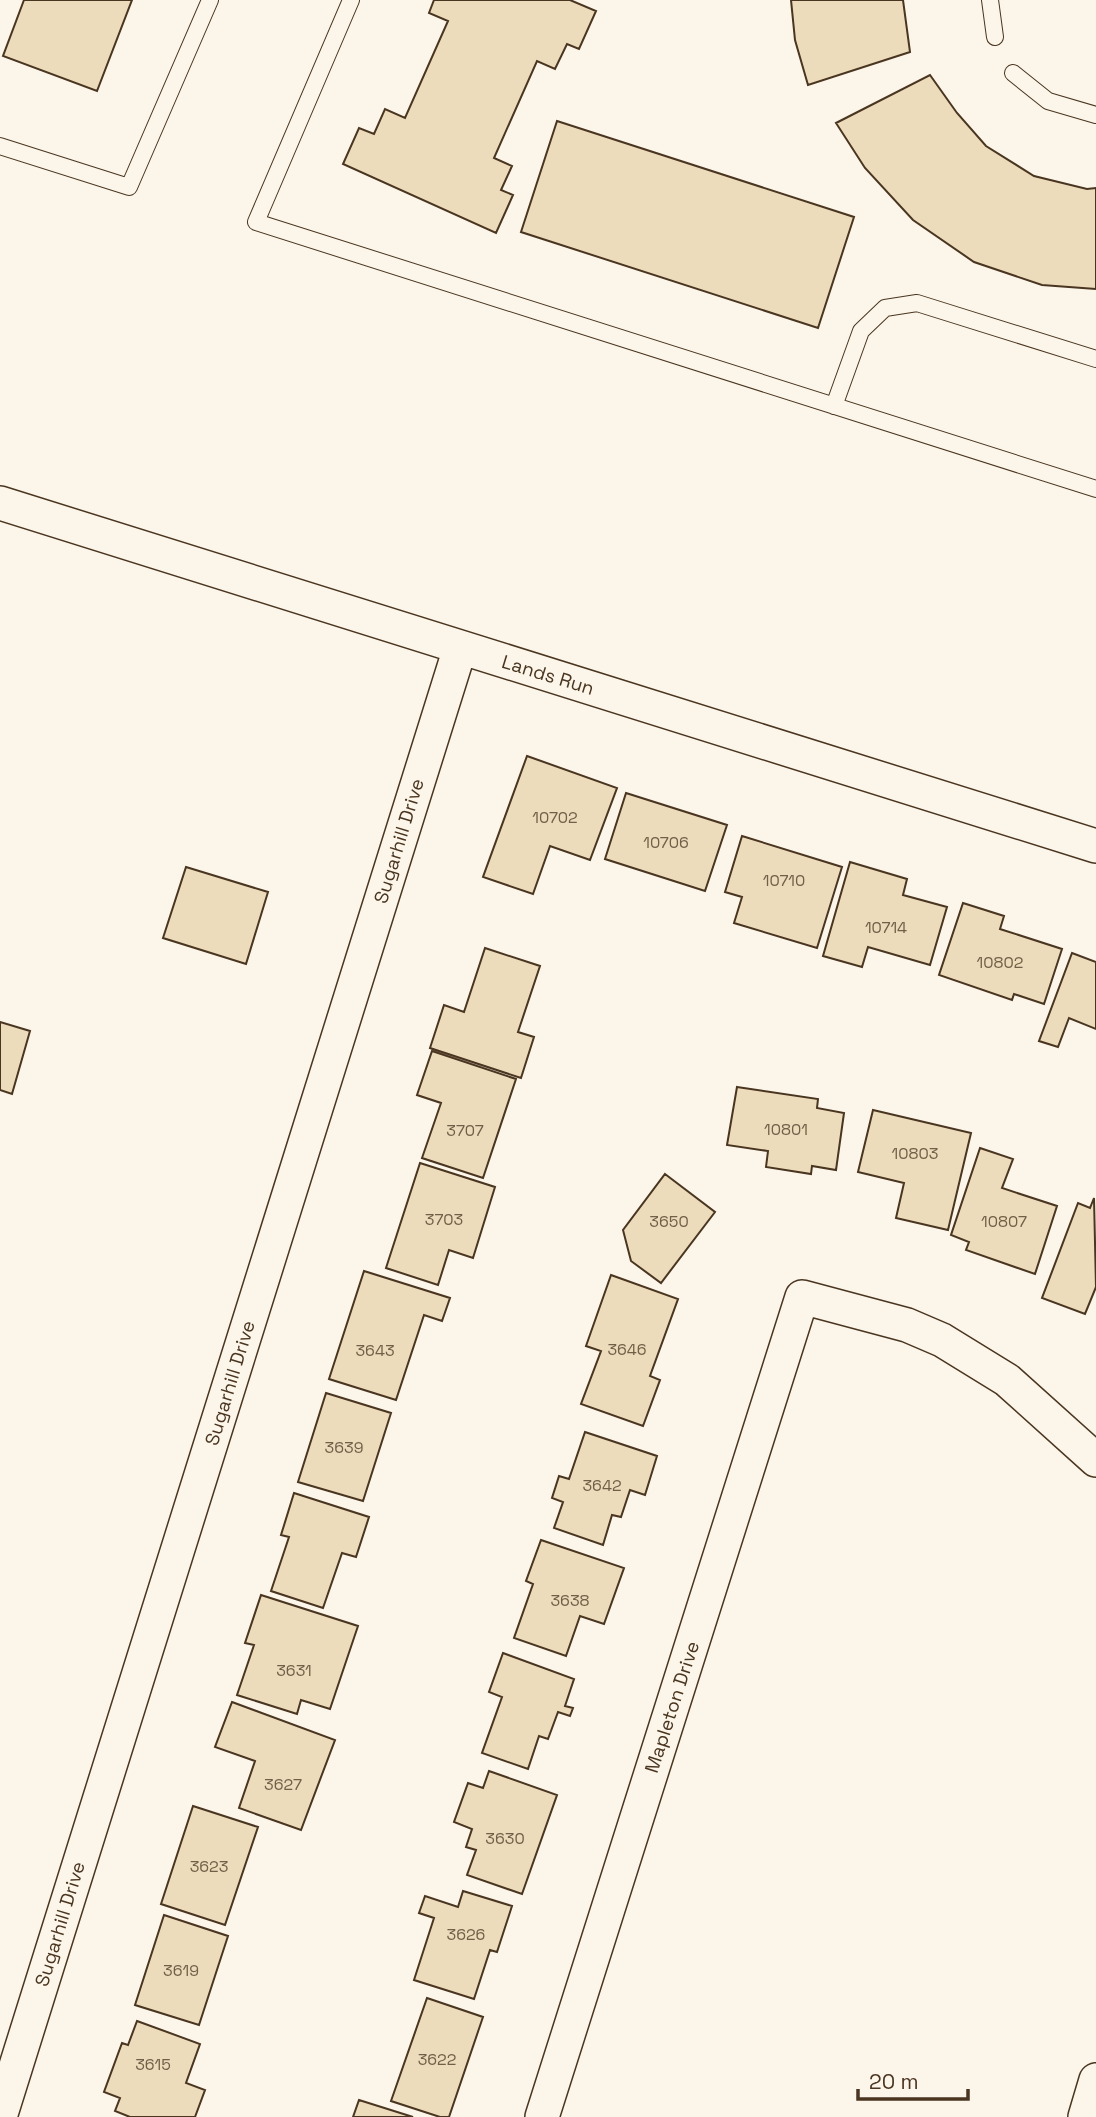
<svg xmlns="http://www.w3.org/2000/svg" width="1096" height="2117" font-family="'Space Grotesk',sans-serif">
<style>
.building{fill:#ecdcbc;stroke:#4a3520;stroke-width:2}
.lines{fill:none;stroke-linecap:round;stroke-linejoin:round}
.lane-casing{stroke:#4a3520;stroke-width:18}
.street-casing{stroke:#4a3520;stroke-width:36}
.lane{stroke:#fbf6e9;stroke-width:16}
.street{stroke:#fbf6e9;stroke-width:33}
.labels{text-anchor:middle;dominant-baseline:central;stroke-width:5;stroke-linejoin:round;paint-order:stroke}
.number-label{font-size:16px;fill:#725f47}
.street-label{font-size:19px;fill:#4a3520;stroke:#fbf6e9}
</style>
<rect width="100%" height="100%" fill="#fbf6e9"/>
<!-- building -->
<path class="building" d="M24,0H132L97,91L3,56Z
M434,0H570L596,11L579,49L567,44L555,69L537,61L494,158L512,166L501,190L513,195L496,233L343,164L359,128L374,134L385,109L405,118L448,21L429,13Z
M791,0H903L910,52L808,85L795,40Z
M930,75L957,113L986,146L1034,176L1087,189L1096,188V289L1042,285L974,262L913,220L865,168L836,123Z
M557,121L854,217L818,328L521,232Z
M527,756L617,788L590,860L550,846L533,894L483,877Z
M626,793L727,825L705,891L605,859Z
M742,836L842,867L817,948L734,923L742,897L725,892Z
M850,862L907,879L903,895L947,907L930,965L868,947L862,967L823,956Z
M186,867L268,892L246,964L163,938Z
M963,903L1004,916L1000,929L1062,949L1044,1004L1014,994L1012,1000L939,975Z
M485,948L540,966L518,1032L534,1037L521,1078L430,1048L444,1005L464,1012Z
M1072,953L1096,962V1029L1069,1018L1058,1047L1039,1041Z
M0,1022L30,1031L12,1094L0,1090Z
M432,1051L516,1079L483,1178L422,1158L441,1103L417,1095Z
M737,1087L818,1099L817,1108L844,1113L836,1170L812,1166L811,1174L766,1167L768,1151L727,1145Z
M873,1110L971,1133L948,1230L896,1218L904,1183L858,1172Z
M980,1148L1013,1159L1002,1188L1057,1206L1035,1274L966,1250L969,1242L951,1235Z
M420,1163L495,1187L473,1258L449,1250L438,1285L386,1268Z
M665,1174L715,1212L661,1283L631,1261L623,1230Z
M1094,1198L1096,1287L1085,1314L1042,1298L1078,1203L1090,1208Z
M364,1271L450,1298L442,1321L424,1315L396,1400L329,1379Z
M611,1275L678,1299L650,1376L660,1380L643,1426L581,1404L601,1351L586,1346Z
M326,1393L391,1413L363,1501L298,1482Z
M585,1432L657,1456L645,1495L630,1490L621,1517L612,1515L603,1545L554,1528L563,1502L552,1498L559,1476L569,1479Z
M294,1493L369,1517L356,1557L342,1553L323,1608L271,1591L289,1537L281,1535Z
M541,1540L624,1568L604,1624L580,1616L566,1656L514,1638L533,1584L526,1581Z
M261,1595L358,1626L330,1709L301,1700L297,1714L237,1695L254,1645L245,1643Z
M503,1653L574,1679L565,1706L573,1708L570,1716L558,1712L548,1739L539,1736L528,1769L482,1753L502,1697L489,1692Z
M232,1702L335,1740L301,1830L239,1808L255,1761L215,1747Z
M489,1771L557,1795L522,1894L467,1875L476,1850L466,1847L472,1829L454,1822L468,1783L483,1788Z
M193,1806L258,1827L225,1925L161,1904Z
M463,1891L512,1906L497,1952L490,1950L474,1999L414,1980L434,1918L419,1913L425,1896L458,1907Z
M164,1915L228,1936L199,2025L135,2005Z
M427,1998L483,2017L449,2117H440L391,2101Z
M137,2021L200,2044L186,2083L205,2090L195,2117H130L115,2111L120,2098L104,2092L122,2043L128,2045Z
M359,2100L413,2117H353Z"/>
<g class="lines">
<!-- lane casing -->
<g class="lane-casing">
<path id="lane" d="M351,0L256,222L1096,489
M990,0L995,37
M1013,73L1048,101L1096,115
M0,146L129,187L210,0
M834,406L861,331L885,308L917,303L1096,359"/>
</g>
<!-- street casing -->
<g class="street-casing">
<path id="street" d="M0,503L1096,846
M0,2117L460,648
M542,2117L802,1297L907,1325L942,1340L1007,1380L1096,1460
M1085,2117L1096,2080"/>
</g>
<!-- lane -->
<use href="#lane" class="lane"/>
<!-- street -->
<use href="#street" class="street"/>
</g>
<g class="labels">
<!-- number labels -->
<g class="number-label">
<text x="555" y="817">10702</text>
<text x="666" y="842">10706</text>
<text x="784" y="880">10710</text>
<text x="886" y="927">10714</text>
<text x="1000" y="962">10802</text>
<text x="786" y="1129">10801</text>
<text x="465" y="1130">3707</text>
<text x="915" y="1153">10803</text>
<text x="444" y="1219">3703</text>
<text x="669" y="1221">3650</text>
<text x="1004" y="1221">10807</text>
<text x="627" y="1349">3646</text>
<text x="375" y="1350">3643</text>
<text x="344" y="1447">3639</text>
<text x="602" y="1485">3642</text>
<text x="570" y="1600">3638</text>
<text x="294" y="1670">3631</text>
<text x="283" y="1784">3627</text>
<text x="505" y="1838">3630</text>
<text x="209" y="1866">3623</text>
<text x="466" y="1934">3626</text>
<text x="181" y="1970">3619</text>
<text x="437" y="2059">3622</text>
<text x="153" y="2064">3615</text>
</g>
<!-- street labels -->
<g class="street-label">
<text transform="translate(548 675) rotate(17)">Lands Run</text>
<text transform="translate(399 841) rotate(-73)">Sugarhill Drive</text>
<text transform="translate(230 1383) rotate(-73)">Sugarhill Drive</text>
<text transform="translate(672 1707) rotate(-72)">Mapleton Drive</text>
<text transform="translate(60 1924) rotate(-73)">Sugarhill Drive</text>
</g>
</g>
<!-- scale -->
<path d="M858 2089v10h110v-10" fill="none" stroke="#4a3520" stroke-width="3.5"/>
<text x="869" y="2089" font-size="21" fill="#4a3520" stroke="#fbf6e9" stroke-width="5" paint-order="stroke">20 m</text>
</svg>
